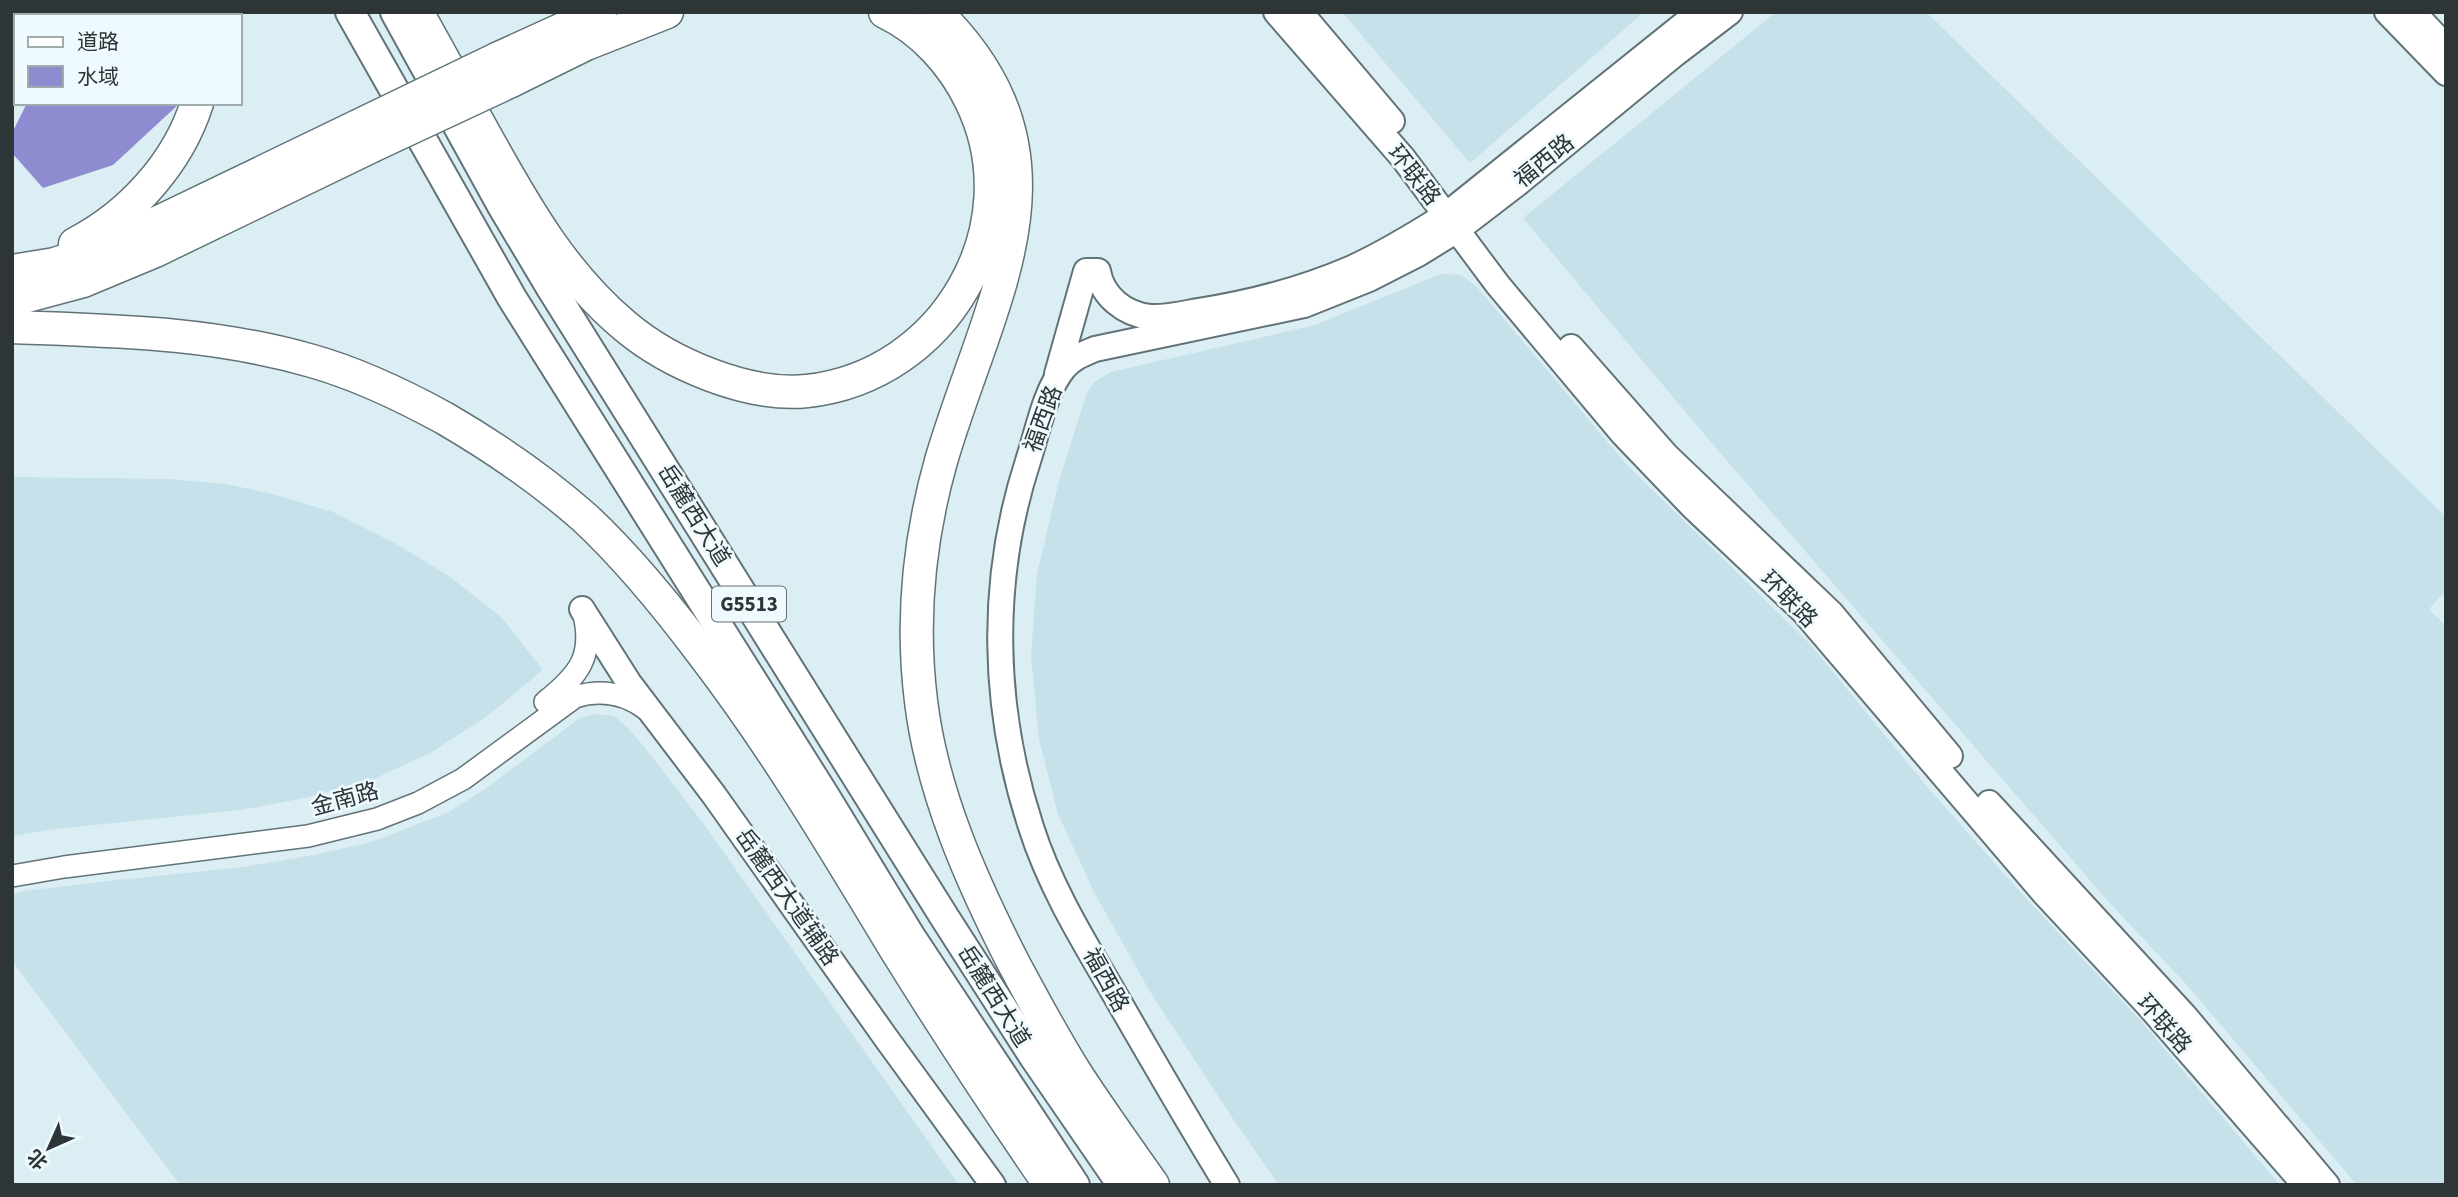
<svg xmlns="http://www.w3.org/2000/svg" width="2458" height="1197" font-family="'Source Sans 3','Noto Sans SC',sans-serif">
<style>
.built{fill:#c6e1e9}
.water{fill:#8f8bd1}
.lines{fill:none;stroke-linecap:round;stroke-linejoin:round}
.tertiary-casing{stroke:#627378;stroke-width:24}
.secondary-casing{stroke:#627378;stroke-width:28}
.trunk-casing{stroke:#627378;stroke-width:32}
.motorway-casing{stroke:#627378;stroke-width:35}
.tertiary{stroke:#fff;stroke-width:21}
.secondary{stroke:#fff;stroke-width:24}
.trunk{stroke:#fff;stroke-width:28}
.motorway{stroke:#fff;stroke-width:32}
.motorway-bridge-casing{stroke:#627378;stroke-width:35;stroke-linecap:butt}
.motorway-bridge{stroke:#fff;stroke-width:32}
.labels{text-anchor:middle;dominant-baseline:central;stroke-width:5;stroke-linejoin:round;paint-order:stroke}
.shield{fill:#eefafe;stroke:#687073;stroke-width:2}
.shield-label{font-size:21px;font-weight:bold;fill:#2e3537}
.street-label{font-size:23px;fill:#2e3537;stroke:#eefafe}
</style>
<rect width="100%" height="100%" fill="#dbeef4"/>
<!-- built -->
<path class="built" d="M1342,12H1644L1470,163Z
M1776,12H1926L2446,517V590L2429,609L2446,626V1185H2357L2186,984L2107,900L1709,440L1523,218Z
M1441,274L1461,275L1477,287L1626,464L1810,644L1924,783L2022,894L2140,1020L2280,1185H1279L1233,1119L1149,990L1094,892L1058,814L1039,740L1031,656L1037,574L1059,481L1086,395L1094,382L1111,372L1315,325Z
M12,477L168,479L225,484L269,493L333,512L398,545L449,576L502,618L543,670L486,717L430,753L374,779L305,798L240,810L55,829L12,836Z
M595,714L614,716L628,728L642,744L703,823L959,1185H180L12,961V895L24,891L109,881L243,867L314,855L371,842L447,813L482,791L580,718Z"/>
<!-- water -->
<path class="water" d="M70,12H191V16H69Z
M27,103H180L113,165L43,188L12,153V133Z"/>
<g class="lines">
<!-- tertiary casing -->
<g class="tertiary-casing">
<path id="tertiary" d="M545,702C579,675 595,656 583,611
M12,876L64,867L308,836L377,819L418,803L463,779L575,697C601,689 625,693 647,710"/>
</g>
<!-- secondary casing -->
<g class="secondary-casing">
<path id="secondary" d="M1276,12L1403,158L1498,285L1623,434L1692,506L1803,611L2043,892L2148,1005L2305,1185
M1300,12L1392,121
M2387,12L2446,73
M2413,12L2446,47
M1571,347L1666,455L1831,613L1950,756
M1057,374L1086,271H1098C1102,296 1124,314 1150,317C1165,318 1182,314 1198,311C1251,303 1303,289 1352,268C1385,253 1416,234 1446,215L1699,12
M582,609L629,683L714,795L886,1038L993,1185
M1989,803L2184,1015L2327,1185
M1227,1185C1187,1120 1149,1054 1111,988C1081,937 1049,884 1031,827C992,708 989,581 1028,461C1037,434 1045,390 1064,368C1072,358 1083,354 1095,349L1304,305L1369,279L1418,254L1457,230L1517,184L1675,54L1730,12"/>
</g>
<!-- trunk casing -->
<g class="trunk-casing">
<path id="trunk" d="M350,12L512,298L825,796L911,937L1075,1185
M395,12L502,206L551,288L945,918L1034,1057L1122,1185"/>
</g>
<!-- motorway casing -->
<g class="motorway-casing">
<path id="motorway" d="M417,12C441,55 465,99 489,142C527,210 564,275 625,326C670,364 748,397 807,391C945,376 1032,226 971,101C953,64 923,30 885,12
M936,12C1085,158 989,297 941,461C919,539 911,620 921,701C932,793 972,882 1014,964C1034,1001 1054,1039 1077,1075C1101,1112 1127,1148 1153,1185
M216,16L217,12
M499,58L600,12
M511,81L586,44L667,12
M75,244C131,215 178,163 197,103
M12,271L55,264L111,245L358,126
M12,300L83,281L155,251L370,147
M12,327C116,331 211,332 312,361C358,374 402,395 444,418C494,447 542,480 585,518C629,559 667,606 703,654C775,748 835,849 896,950C945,1029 997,1108 1050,1185"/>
</g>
<!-- tertiary -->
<use href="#tertiary" class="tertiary"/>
<!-- secondary -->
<use href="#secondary" class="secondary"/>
<!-- trunk -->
<use href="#trunk" class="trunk"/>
<!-- motorway -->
<use href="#motorway" class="motorway"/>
<!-- motorway-bridge casing -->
<g class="motorway-bridge-casing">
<path id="motorway-bridge" d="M358,126L499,58
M370,147L511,81"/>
</g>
<!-- motorway-bridge -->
<use href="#motorway-bridge" class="motorway-bridge"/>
</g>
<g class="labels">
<!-- shield labels -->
<rect class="shield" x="712" y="586.5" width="74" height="35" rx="5"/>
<g class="shield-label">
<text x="749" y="604">G5513</text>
</g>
<!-- street labels -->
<g class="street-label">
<text transform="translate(1544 161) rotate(-39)">福西路</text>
<text transform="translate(1414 175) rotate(52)">环联路</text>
<text transform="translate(1043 419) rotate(-70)">福西路</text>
<text transform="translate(694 515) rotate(58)">岳麓西大道</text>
<text transform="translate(1789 599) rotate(45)">环联路</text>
<text transform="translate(345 799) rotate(-15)">金南路</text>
<text transform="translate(787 897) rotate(55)">岳麓西大道辅路</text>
<text transform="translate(1106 980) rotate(61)">福西路</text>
<text transform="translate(994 996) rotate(58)">岳麓西大道</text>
<text transform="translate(2164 1024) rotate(49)">环联路</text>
</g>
</g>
<!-- border -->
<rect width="2458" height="1197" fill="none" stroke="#2e3537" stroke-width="28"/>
<!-- legend -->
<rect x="14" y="14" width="228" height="91" fill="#eefafe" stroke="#a1abae" stroke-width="2"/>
<rect x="28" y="37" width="35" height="10" fill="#ffffff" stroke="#a1abae" stroke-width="2"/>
<text x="77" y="49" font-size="21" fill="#2e3537">道路</text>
<rect x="28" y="66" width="35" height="21" fill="#8f8bd1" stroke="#a1abae" stroke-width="2"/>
<text x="77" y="84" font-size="21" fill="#2e3537">水域</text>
<!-- north arrow -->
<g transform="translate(49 1148) rotate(225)" stroke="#eefafe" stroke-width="5" paint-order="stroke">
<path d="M0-5L12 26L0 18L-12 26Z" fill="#2e3537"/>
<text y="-10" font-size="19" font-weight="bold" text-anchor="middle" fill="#2e3537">北</text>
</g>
</svg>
